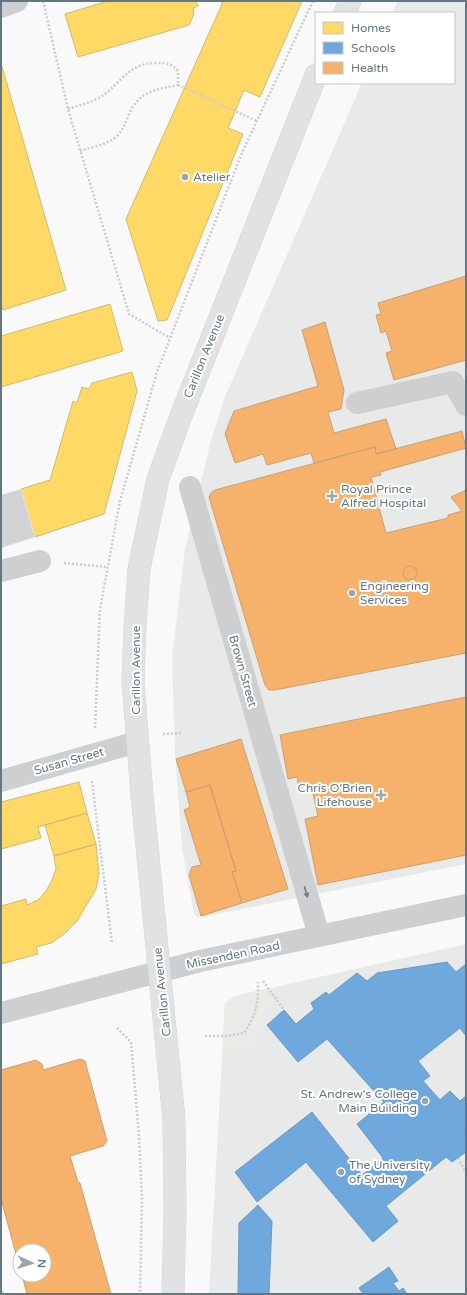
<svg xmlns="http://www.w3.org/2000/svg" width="467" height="1295" font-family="'Varela Round',sans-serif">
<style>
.built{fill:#e8e9e9}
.green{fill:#e8ebe6}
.homes{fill:#ffd966;stroke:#d1bb6f}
.schools{fill:#6fa8dc;stroke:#6c99c1}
.health{fill:#f6b26b;stroke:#caa072}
.building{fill:#d0d2d3;stroke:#e8e8e8}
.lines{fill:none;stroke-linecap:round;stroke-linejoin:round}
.major-casing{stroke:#d5d6d7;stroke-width:23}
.path{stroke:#cbcccd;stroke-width:2.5;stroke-dasharray:2 2;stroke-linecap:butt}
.minor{stroke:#cecfd0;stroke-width:22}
.major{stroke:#e1e2e2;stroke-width:22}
.oneway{fill:#707f8b}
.poi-dot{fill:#99a4ac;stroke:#fff;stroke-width:1.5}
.labels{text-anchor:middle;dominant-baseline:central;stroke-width:4;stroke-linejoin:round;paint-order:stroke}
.poi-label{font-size:12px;fill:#657683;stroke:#fff;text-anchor:start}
.street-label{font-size:12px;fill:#657683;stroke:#fff}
</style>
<rect width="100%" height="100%" fill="#f9f9f9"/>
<!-- built -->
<path class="built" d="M398,1H466V864L198,918L194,913L182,848L175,752L172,658L185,549L210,444L224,399L362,83H454V13H392Z
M466,944V1294H209L225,1003L235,996Z"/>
<!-- green -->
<path class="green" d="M265,989L268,1006L263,1026L250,1046L222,1050L225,1003L235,996Z"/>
<!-- homes -->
<path class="homes" d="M108,1H196L198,6L193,8L194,14L189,25L78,57L65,14Z
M221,1H302L260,97L244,90L228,128L243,134L167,320L158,321L126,219L222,4Z
M1,63L66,290L3,310L1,304Z
M110,304L123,351L1,387V336Z
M132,372L137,391L104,514L35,537L21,489L50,480L73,401L77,403L82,387L89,389L92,383Z
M79,782L87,813L38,827L41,838L1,849V802Z
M87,813L96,844L54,856L45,825Z
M96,844L99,874L96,889L77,921L64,934L51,943L36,947L38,954L1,964V906L26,899L27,905L38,900L46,891L52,880L56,869L54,856Z"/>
<!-- schools -->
<path class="schools" d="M447,962L456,972L466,964V1036L460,1028L418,1061L430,1076L423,1081L440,1100L450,1091L460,1101L466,1096V1128L464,1130L466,1133V1152L452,1162L446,1157L386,1206L398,1221L373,1242L306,1162L257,1202L235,1172L312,1112L362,1175L383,1158L357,1124L384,1102L327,1039L298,1062L267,1025L284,1010L296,1024L314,1009L311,1003L326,992L329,995L357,973L367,981L377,973Z
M258,1205L272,1221L269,1294H238L239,1223Z
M389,1267L398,1281L393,1283L399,1291L403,1288L407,1294H363L359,1288Z"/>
<!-- health -->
<path class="health" d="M466,276V360L394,380L386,353L392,351L386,331L381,333L376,315L381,314L378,303Z
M325,322L344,390L341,409L328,412L334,433L386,419L396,449L376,454L375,447L314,463L311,453L267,465L263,454L235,463L225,434L234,411L318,386L302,330Z
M462,431L466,448L380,472L381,475L371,477L386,533L448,518V515L462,511L451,497L466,490V653L275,690H269L265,685L209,497L211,493L215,490L375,447L376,454Z
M403 573a7 7 0 1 1 14 0a7 7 0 1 1-14 0Z
M466,697V855L318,885L305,819L318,816L311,785L299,788L297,777L288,779L280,735Z
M241,739L288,889L242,903L232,872L236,871L210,785L186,792L176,759Z
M210,785L236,871L232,872L242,903L201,916L189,875L192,867L201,865L184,810L190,807L186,792Z
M80,1059L85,1061L107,1141L103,1146L70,1156L78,1182L80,1183L111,1294H27L22,1275H44V1251H20V1269L1,1199V1070L36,1060L42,1064L43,1070Z"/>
<!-- building -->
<path class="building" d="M21,489L35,537L1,548V495Z"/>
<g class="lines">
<!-- major casing -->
<g class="major-casing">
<path id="major" d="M345,13L350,1
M173,1294L175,1211L174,1120L142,795L133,682L135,626L139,569L158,479L181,416L316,75"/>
</g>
<!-- path -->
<path class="path" d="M43,1L68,109L129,314L170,338
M68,109C80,105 94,102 105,94C123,80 130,63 156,63C166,63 171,63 178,71V85L257,121
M80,151C92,147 107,145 117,136C124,129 126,121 130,112C140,91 158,89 178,85
M64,563L107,567
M95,728L100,609L120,501L157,372L241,155L313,1
M163,734L183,733
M92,781L112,944
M263,981L284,1010
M117,1028L131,1042L139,1136L142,1199L140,1294
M205,1036H227L244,1033C257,1013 258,1005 258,982
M458,1158L466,1173
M1,1287L3,1294"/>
<!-- minor -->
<path class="minor" d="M1,7L17,1
M357,403L453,382L466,405
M190,487L319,936
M1,571L40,561
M1,781L137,742
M1,1013L200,961L466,905"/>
<!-- major -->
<use href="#major" class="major"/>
</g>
<!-- one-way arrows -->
<defs><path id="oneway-solid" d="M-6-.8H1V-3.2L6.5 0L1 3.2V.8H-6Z"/></defs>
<use class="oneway" href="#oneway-solid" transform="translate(306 892) rotate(74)"/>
<!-- markers -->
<g class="poi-dot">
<circle cx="185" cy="177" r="4"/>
<path d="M330 490h4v4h4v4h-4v4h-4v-4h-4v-4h4z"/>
<circle cx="352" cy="593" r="4"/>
<path d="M379 789h4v4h4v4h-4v4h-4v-4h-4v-4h4z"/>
<circle cx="425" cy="1101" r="4"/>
<circle cx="341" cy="1172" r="4"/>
</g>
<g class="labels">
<!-- poi labels -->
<g class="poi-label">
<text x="193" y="177">Atelier</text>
<text x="341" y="489">Royal Prince<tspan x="341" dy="14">Alfred Hospital</tspan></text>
<text x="360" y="586">Engineering<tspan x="360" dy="14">Services</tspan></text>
<text x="372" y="788" text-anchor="end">Chris O'Brien<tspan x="372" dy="14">Lifehouse</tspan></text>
<text x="417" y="1094" text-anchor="end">St. Andrew's College<tspan x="417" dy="14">Main Building</tspan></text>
<text x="349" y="1165">The University<tspan x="349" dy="14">of Sydney</tspan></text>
</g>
<!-- street labels -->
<g class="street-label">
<text transform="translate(204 356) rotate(-68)">Carillon Avenue</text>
<text transform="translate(136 670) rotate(-90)">Carillon Avenue</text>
<text transform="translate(243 671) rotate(74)">Brown Street</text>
<text transform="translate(69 761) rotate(-16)">Susan Street</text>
<text transform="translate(233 955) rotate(-12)">Missenden Road</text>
<text transform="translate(162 992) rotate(-96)">Carillon Avenue</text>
</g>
</g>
<!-- border -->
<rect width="467" height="1295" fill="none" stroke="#657683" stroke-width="4"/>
<!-- legend -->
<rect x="315" y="12" width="140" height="72" fill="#ffffff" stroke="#c1c8cd"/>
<rect x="323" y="22" width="20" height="12" fill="#ffd966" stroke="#c1c8cd"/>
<text x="351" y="32" font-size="12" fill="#657683">Homes</text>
<rect x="323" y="42" width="20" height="12" fill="#6fa8dc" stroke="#c1c8cd"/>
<text x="351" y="52" font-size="12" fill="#657683">Schools</text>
<rect x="323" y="62" width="20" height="12" fill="#f6b26b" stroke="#c1c8cd"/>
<text x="351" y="72" font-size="12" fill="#657683">Health</text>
<!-- north arrow -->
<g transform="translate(32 1263) rotate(93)"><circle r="19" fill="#ffffff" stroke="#c1c8cd"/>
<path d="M0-3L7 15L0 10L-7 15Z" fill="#99a4ac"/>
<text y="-6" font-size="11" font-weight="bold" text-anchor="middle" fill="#657683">N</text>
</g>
</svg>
